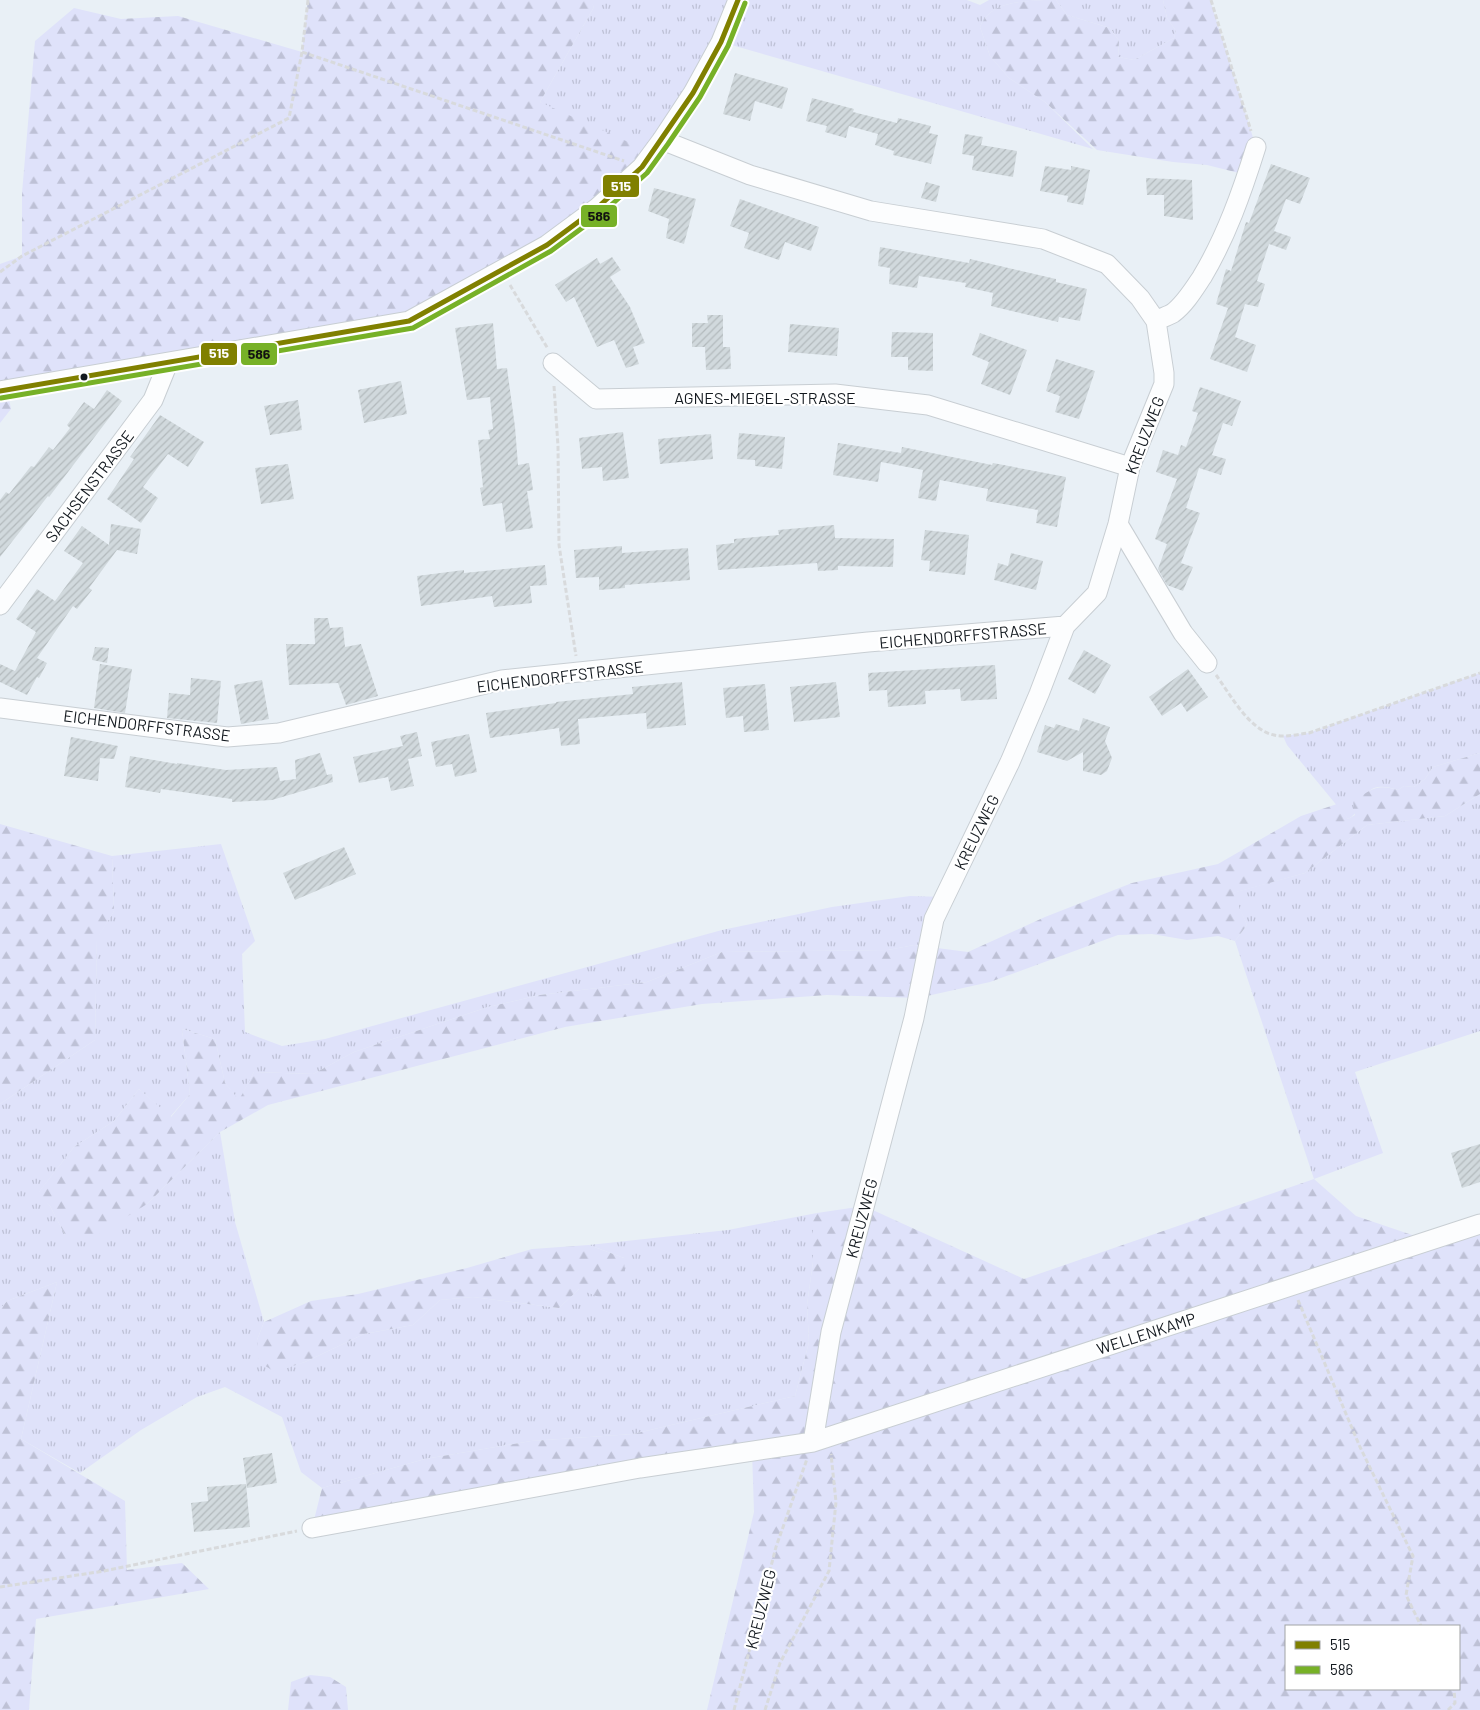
<svg xmlns="http://www.w3.org/2000/svg" width="1480" height="1710" font-family="Barlow,sans-serif">
<style>
.grass{fill:url(#grass-tufts)}
.forest{fill:url(#forest-firs);fill-rule:evenodd}
.building{fill:url(#building-hatch)}
.lines{fill:none;stroke-linecap:round;stroke-linejoin:round}
.minor-casing{stroke:#c8ced3;stroke-width:21}
.path{stroke:#d8dadc;stroke-width:3;stroke-dasharray:5 2.5;stroke-linecap:butt}
.minor{stroke:#fcfdfe;stroke-width:19}
.bus-1-casing{stroke:#fff;stroke-width:9}
.bus-2-casing{stroke:#fff;stroke-width:9}
.bus-1{stroke:#808000;stroke-width:5}
.bus-2{stroke:#77b127;stroke-width:5}
.bus-dot{fill:#13191f;stroke:#fff;stroke-width:2}
.labels{text-anchor:middle;dominant-baseline:central;stroke-width:4.5;stroke-linejoin:round;paint-order:stroke}
.street-label{font-size:16px;fill:#13191f;stroke:#fff}
.line-badge{stroke:#fff;stroke-width:2}
.badge-label{font-size:14px;text-anchor:middle;font-weight:bold;fill:#fff}
.pale-badge-label{font-size:14px;text-anchor:middle;font-weight:bold;fill:#111}
</style>
<defs>
<pattern id="grass-tufts" width="24" height="20" patternUnits="userSpaceOnUse" patternTransform="scale(1.25)"><rect width="24" height="20" fill="#dfe2fa"/><path d="M3 7l-1-3M5 7V3M7 7l1-3M15 17l-1-3M17 17v-4M19 17l1-3" fill="none" stroke="#bec1d6"/></pattern>
<pattern id="forest-firs" width="22" height="20" patternUnits="userSpaceOnUse" patternTransform="scale(1.25)"><rect width="22" height="20" fill="#dfe2fa"/><path d="M5 1l3.5 6h-7zM16 11l3.5 6h-7z" fill="#bec1d6"/></pattern>
<pattern id="building-hatch" width="6" height="6" patternUnits="userSpaceOnUse" patternTransform="scale(1.25)"><rect width="6" height="6" fill="#d1d9dd"/><path d="M-1 1l2-2M0 6l6-6M5 7l2-2" fill="none" stroke="#b3babd"/></pattern>
</defs>
<rect width="100%" height="100%" fill="#e9f0f6"/>
<!-- grass -->
<path class="grass" d="M589,0H967L980,5L989,0H1044C1020,2 991,1 980,27L990,56L1009,78L1045,102L1093,149L721,42L642,167L540,102L594,7Z
M1056,0H1163L1167,18L1176,31L1174,38L1134,60L1118,57L1119,41L1110,28L1067,15Z
M1480,673V753L1433,767L1425,779L1414,787L1404,786L1398,790C1358,777 1371,806 1348,819L1287,745L1283,736L1309,733Z
M1480,794V1031L1355,1072L1383,1153L1314,1179L1235,941L1247,925L1232,893L1305,873L1367,825L1445,816Z
M221,844L255,941L242,954L245,1032L282,1046L325,1039L722,930L832,907L910,896L945,897L928,947L914,945L888,950L722,952L647,982L540,995L488,1007L354,1052L313,1074L254,1072L239,1101L225,1083L215,1039L182,1029L190,1094L170,1117L139,1089L114,1121L74,1147L39,1192L50,1206L65,1235L147,1204L220,1132L235,1222L264,1322L257,1340L275,1371L305,1362L364,1334L413,1325L440,1300L473,1297L559,1308L579,1289L624,1258L589,1245L728,1230L817,1213L813,1221V1262L807,1305L809,1342L795,1396L633,1434L531,1441L425,1459L322,1488L301,1472L282,1417L225,1387L197,1397L141,1430L80,1473L21,1439L57,1282L7,1301L0,1309V1104L95,1040L97,938L114,911L112,856Z"/>
<!-- forest -->
<path class="forest" d="M308,0H590L594,7L540,102L635,145L642,167L597,208L409,321L7,390L11,409L0,423V264L22,256V193L35,41L74,8L121,19L178,16L302,52Z
M1044,0H1056L1067,15L1110,28L1119,41L1118,57L1134,60L1174,38L1176,31L1167,18L1163,0H1210L1256,147L1247,175L1207,165L1173,162L1097,150L1045,102L1009,78L990,56L980,27C991,1 1019,2 1044,0Z
M1480,753V794L1445,816L1367,825L1305,873L1233,893L1247,925L1235,941L1218,936L1187,940L1152,934L1118,935L990,982L918,998L827,995L702,1004L565,1027L268,1105L220,1132L147,1204L98,1235H65L50,1206L38,1193L74,1147L114,1121L139,1089L171,1117L190,1094L182,1029L215,1039L225,1083L239,1100L254,1072L313,1074L354,1052L488,1007L540,995L647,982L722,952L888,950L914,945L968,952L1045,917L1132,883L1218,864L1301,816L1337,804L1348,819L1355,815L1353,801C1371,790 1376,783 1398,790L1404,786L1414,787L1425,779L1433,767Z
M0,824L112,856L114,911L97,939L95,1040L0,1104Z
M1314,1179L1356,1216L1415,1236L1480,1215V1710H707L754,1512L752,1451L312,1528L322,1488L425,1459L531,1441L633,1434L795,1396L809,1342L807,1305L813,1262V1221L817,1213L864,1206L1024,1279ZM1286,1626H1459V1689H1286Z
M589,1245L624,1258L625,1278L606,1300L579,1289L559,1308L473,1297L440,1300L413,1325L364,1334L305,1362L275,1372L259,1362L257,1340L264,1322L311,1301L358,1294L467,1268L532,1249Z
M57,1282L21,1439L125,1501L127,1570L182,1563L209,1589L36,1619L29,1710H0V1309L7,1301Z
M310,1675L330,1677L346,1687L348,1710H288L291,1682Z"/>
<!-- building -->
<path class="building" d="M735,73L788,88L782,109L755,101L750,121L723,114Z
M812,98L854,109L853,112L897,123L898,118L931,126L929,133L938,135L931,164L893,155L894,151L875,145L878,134L849,126L846,138L825,132L827,126L806,121Z
M965,134L983,137L981,145L1017,151L1013,177L972,170L974,156L962,154Z
M1271,164L1310,178L1300,204L1286,199L1274,231L1291,237L1286,250L1269,244L1257,281L1265,284L1258,307L1245,304L1235,337L1256,345L1247,372L1210,359L1228,308L1216,304L1226,269L1231,271L1246,222L1249,223Z
M1045,166L1071,170V166L1090,170L1083,205L1067,202L1068,196L1040,191Z
M1146,178L1192,180L1193,220L1164,216V195H1147Z
M926,182L940,186L936,202L921,198Z
M654,188L696,199L684,244L666,238L669,219L648,211Z
M740,199L819,227L811,251L785,242L779,260L744,248L749,233L730,226Z
M880,247L969,263L970,259L1056,279V282L1087,289L1080,321L1059,317L1058,322L991,306L993,293L965,287L966,283L919,276L917,288L889,284L890,268L878,266Z
M612,257L621,270L610,277L630,307L645,343L633,347L639,364L626,368L614,340L597,347L574,297L566,302L555,285L597,258L600,264Z
M707,315H723V347H730L731,369L706,370L705,347H692V323H708Z
M493,323L497,369L507,368L515,427L518,465L529,463L533,490L527,491L533,528L506,532L502,503L483,506L480,488L483,487L478,440L490,439L488,430L493,429L490,397L467,400L455,328Z
M790,324L839,328L837,356L788,352Z
M892,332L933,333V371L908,370V357H891Z
M980,333L1027,350L1010,395L981,384L989,362L972,355Z
M1056,359L1095,371L1079,419L1055,412L1060,396L1046,391Z
M401,381L407,414L364,423L358,390Z
M1200,387L1241,401L1232,426L1223,423L1212,455L1226,459L1221,475L1199,468L1186,508L1200,513L1181,563L1193,567L1183,591L1167,585L1158,569L1167,544L1155,539L1177,479L1156,472L1163,450L1178,455L1181,445L1186,447L1198,413L1192,411Z
M107,390L122,401L49,497L48,496L0,557V500L6,492L9,494L31,466L34,467L49,447L53,450L70,428L67,425L84,402L94,409Z
M298,400L302,430L270,435L264,406Z
M160,415L204,442L188,467L168,454L143,487L158,498L141,523L107,499L134,459L130,457Z
M623,432L629,478L603,481L602,467L582,469L579,438Z
M739,433L785,437L782,469L755,466V460L737,459Z
M711,434L713,459L660,464L658,439Z
M838,443L901,453L902,447L992,465L993,463L1066,477L1057,527L1036,523L1038,510L986,501L988,489L940,480L936,501L918,498L923,470L881,462L878,482L833,475Z
M288,464L294,499L261,504L255,468Z
M111,524L141,529L137,554L117,550L89,588L92,590L77,609L73,606L37,658L47,663L39,678L37,677L27,695L0,682V664L15,671L36,632L16,619L37,589L55,601L83,563L64,551L82,526L109,545Z
M834,525L835,538L894,539L893,567L838,566V570L818,571L817,563L718,570L716,545L734,543V539L779,535L778,530Z
M925,530L969,535L965,575L929,571L930,561L921,560Z
M622,546V553L688,548L690,580L625,585V588L599,590V577L576,578L574,550Z
M1011,553L1043,561L1036,590L994,580L998,563L1008,566Z
M545,565L547,585L530,586L532,603L494,607L492,596L421,606L417,576L464,570V573Z
M314,618H328L330,628L343,627L345,647L361,644L378,696L346,705L338,683L289,685L286,644H315Z
M95,647L109,648L107,663L92,660Z
M1084,650L1111,665L1095,694L1068,679Z
M100,664L132,669L125,713L94,708Z
M995,665L997,699L961,701L960,689L925,691L926,704L888,707L887,690L869,691L868,673Z
M1188,669L1208,697L1187,712L1181,703L1162,716L1149,697Z
M191,678L221,681L217,723L167,718L169,693L190,695Z
M262,680L269,719L241,724L234,685Z
M682,682L686,725L647,729L646,713L578,719L580,744L561,746L559,728L490,738L486,713L556,703V702L633,694L632,687Z
M836,682L840,717L794,722L790,687Z
M765,684L769,730L744,732L743,716L726,718L723,688Z
M1083,718L1110,727L1105,741L1112,758L1107,771L1101,775L1083,771V752L1067,761L1037,752L1045,725L1054,728L1056,724L1079,731Z
M417,732L422,756L408,759L414,786L391,791L388,777L359,783L353,757L403,746L400,736Z
M469,734L477,772L455,777L452,764L436,767L431,742Z
M71,737L118,746L114,759L100,758L98,781L64,776Z
M320,753L327,775L332,774L333,782L272,800L232,802V799L161,789L160,793L125,787L130,756L177,764V763L226,770L277,767L280,781L296,779L295,760Z
M344,847L356,874L295,900L283,873Z
M1480,1144V1182L1462,1188L1451,1153Z
M272,1453L277,1483L247,1488L243,1458Z
M246,1484L250,1527L194,1532L191,1503L208,1501L207,1487Z"/>
<g class="lines">
<!-- minor casing -->
<g class="minor-casing">
<path id="minor" d="M662,140L750,175L871,211L1043,239L1107,264L1140,298L1156,321L1164,373V384L1130,467L1118,524L1097,593L1065,626L1039,694L1010,762L934,919L914,1018L831,1332L813,1442
M1156,321C1161,318 1168,316 1173,313C1185,304 1194,289 1202,277C1226,237 1242,192 1256,147
M553,363L596,399L835,394L928,405L1130,467
M0,391L409,321L547,245L597,208L642,167L662,140L693,93L721,42L738,0
M1118,524L1183,633L1207,663
M0,605L153,400L168,363
M0,708L227,737L279,733L502,680L868,642L1065,626
M312,1528L640,1468L813,1442L1480,1224"/>
</g>
<!-- path -->
<path class="path" d="M308,0L302,52L624,161
M1211,0L1251,131
M0,272L22,256L289,118L302,52
M510,285L548,349
M554,386L558,446L559,545L576,656
M1216,675C1230,694 1249,730 1274,735C1285,738 1298,734 1309,733L1480,673
M1298,1300L1360,1447L1413,1556L1406,1595L1421,1626
M0,1587L104,1571L297,1531
M734,1710L776,1547L807,1459
M765,1710L780,1663L829,1571L836,1502L831,1454
M1448,1710L1455,1703L1454,1689"/>
<!-- minor -->
<use href="#minor" class="minor"/>
<!-- bus-1 casing -->
<g class="bus-1-casing">
<path id="bus-1" d="M0,391L409,321L547,245L597,208L642,167L693,93L721,42L738,0"/>
</g>
<!-- bus-2 casing -->
<g class="bus-2-casing">
<path id="bus-2" d="M1,398L413,328L551,251L601,214L647,173L668,144L700,97L728,46L745,3"/>
</g>
<!-- bus-1 -->
<use href="#bus-1" class="bus-1"/>
<!-- bus-2 -->
<use href="#bus-2" class="bus-2"/>
</g>
<!-- markers -->
<circle class="bus-dot" cx="84" cy="377" r="4.5"/>
<g class="labels">
<!-- street labels -->
<g class="street-label">
<text x="765" y="397">AGNES-MIEGEL-STRASSE</text>
<text transform="translate(1144 435) rotate(-69)">KREUZWEG</text>
<text transform="translate(89 486) rotate(-53)">SACHSENSTRASSE</text>
<text transform="translate(963 635) rotate(-5)">EICHENDORFFSTRASSE</text>
<text transform="translate(560 676) rotate(-7)">EICHENDORFFSTRASSE</text>
<text transform="translate(147 725) rotate(7)">EICHENDORFFSTRASSE</text>
<text transform="translate(976 832) rotate(-64)">KREUZWEG</text>
<text transform="translate(861 1218) rotate(-75)">KREUZWEG</text>
<text transform="translate(1146 1333) rotate(-18)">WELLENKAMP</text>
<text transform="translate(760 1609) rotate(-76)">KREUZWEG</text>
</g>
</g>
<g class="line-badge">
<rect x="602" y="174" width="38" height="24" rx="5" fill="#808000"/>
<rect x="580" y="204" width="38" height="24" rx="5" fill="#77b127"/>
<rect x="200" y="342" width="38" height="24" rx="5" fill="#808000"/>
<rect x="240" y="342" width="38" height="24" rx="5" fill="#77b127"/>
</g>
<g class="badge-label">
<text x="621" y="191">515</text>
<text x="219" y="358">515</text>
</g>
<g class="pale-badge-label">
<text x="599" y="221">586</text>
<text x="259" y="359">586</text>
</g>
<!-- legend -->
<rect x="1285" y="1625" width="175" height="65" fill="#ffffff" stroke="#a1a3a5"/>
<rect x="1295" y="1641" width="25" height="8" fill="#808000" stroke="#a1a3a5"/>
<text x="1330" y="1650" font-size="15" fill="#13191f">515</text>
<rect x="1295" y="1666" width="25" height="8" fill="#77b127" stroke="#a1a3a5"/>
<text x="1330" y="1675" font-size="15" fill="#13191f">586</text>
</svg>
